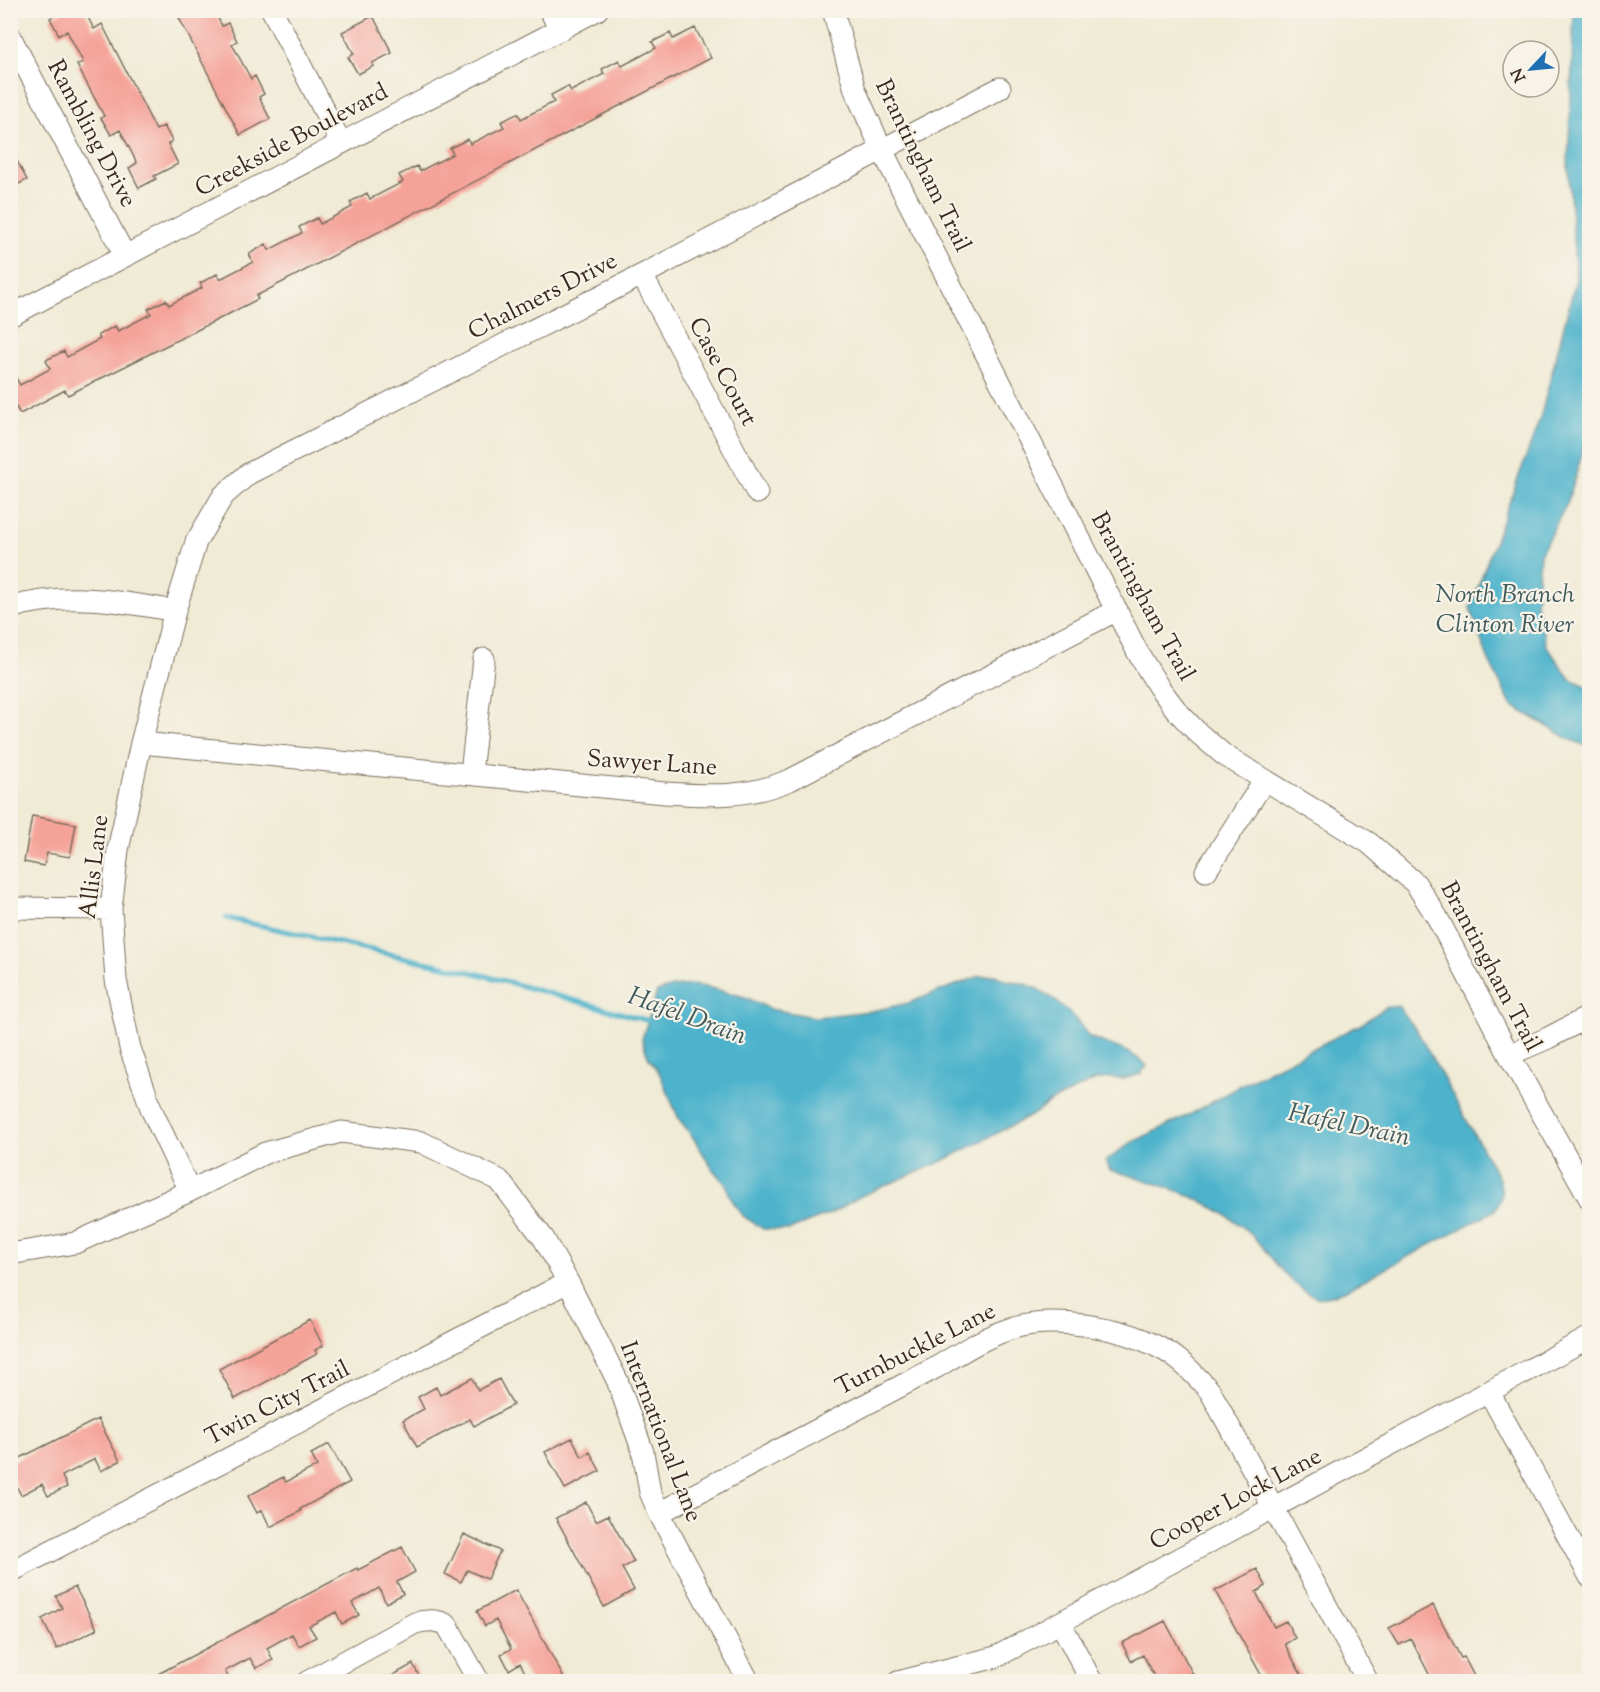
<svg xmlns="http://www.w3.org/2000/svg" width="1600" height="1692" font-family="'Sorts Mill Goudy',serif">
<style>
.water{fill:#4db3cc;stroke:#446e75;stroke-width:1.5}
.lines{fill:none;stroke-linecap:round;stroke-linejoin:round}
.stream{stroke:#4db3cc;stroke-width:5}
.building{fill:#f5a299}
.minor-casing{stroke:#7a6e5e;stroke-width:23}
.minor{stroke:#fff;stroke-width:21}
.labels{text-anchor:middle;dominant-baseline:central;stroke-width:4.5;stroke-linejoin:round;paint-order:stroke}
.street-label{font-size:24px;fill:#3b2a1e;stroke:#f7f3e8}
.water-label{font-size:26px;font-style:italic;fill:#415a5b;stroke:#f7f3e8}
</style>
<rect width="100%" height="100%" fill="#f7f3e8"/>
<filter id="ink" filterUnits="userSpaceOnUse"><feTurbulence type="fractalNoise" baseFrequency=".0167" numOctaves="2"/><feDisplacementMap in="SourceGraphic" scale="12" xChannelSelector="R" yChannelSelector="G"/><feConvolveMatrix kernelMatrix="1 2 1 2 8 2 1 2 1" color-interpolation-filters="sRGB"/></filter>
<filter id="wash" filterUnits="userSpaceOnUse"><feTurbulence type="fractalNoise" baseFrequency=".008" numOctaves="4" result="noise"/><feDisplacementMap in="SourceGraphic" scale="24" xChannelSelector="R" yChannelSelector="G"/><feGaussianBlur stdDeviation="1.35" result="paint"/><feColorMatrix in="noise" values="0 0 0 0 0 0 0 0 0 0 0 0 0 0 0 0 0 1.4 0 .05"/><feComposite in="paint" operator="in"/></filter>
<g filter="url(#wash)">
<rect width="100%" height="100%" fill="#f0ebd5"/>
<!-- water -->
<path class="water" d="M1574,11H1590L1589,430L1568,502L1540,554L1536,603L1546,645L1570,679L1589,687V747L1569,739L1511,705L1488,659L1470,608L1540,419L1576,279L1568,165Z
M995,975C1007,982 1008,980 1021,983C1046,988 1076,1016 1089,1037C1111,1046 1129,1049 1147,1066L1140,1074L1123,1079L1108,1078L1096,1080L1050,1102L1034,1114L943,1161L861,1196L832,1213L789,1230L763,1229L743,1216L730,1197L727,1186L714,1171L694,1139L679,1119L659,1072L648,1057L642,1039L657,992L672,987L691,985L707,987L745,997L770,1009L815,1017L872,1011L908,1003L980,976Z
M1398,1006L1417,1031L1498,1177C1503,1191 1503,1198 1494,1211L1351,1287C1342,1291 1327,1300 1317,1297C1286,1286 1270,1251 1247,1231C1209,1197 1157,1183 1110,1170L1106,1161L1131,1143L1193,1113L1241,1085L1360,1025L1386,1007Z"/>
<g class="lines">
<!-- stream -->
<path class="stream" d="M226,918L475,973L653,1022"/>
</g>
<g id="blocks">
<!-- building -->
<path class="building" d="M65,10H84L94,29L102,24L156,130L164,126L172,141L168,144L178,164L154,176L156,179L139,188L129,168L137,163L120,130L111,135L101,118L104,116L77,65L83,62L67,31L59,35L50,18Z
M175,10H214L222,26L228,23L237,41L232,44L251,79L255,76L264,94L259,97L270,119L240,135Z
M373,16L392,53L372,63L374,66L358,74L348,57L354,54L342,32Z
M695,28L711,58L256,296L258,299L221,318L68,395L65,390L20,414L10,397V367L20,385L50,369L46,360L64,351L67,357L100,339L98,335L115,326L118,331L151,314L148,309L166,300L169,305L202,288L200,283L217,274L220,279L253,262L249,254L266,244L269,250L302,233L299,227L317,218L320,224L352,207L350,202L367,193L370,199L403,182L399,175L417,166L420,171L453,154L450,148L468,139L470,144L504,127L501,122L518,113L521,119L554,102L551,95L568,86L571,91L604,74L602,69L619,60L622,66L656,48L652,42L670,33L673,39Z
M10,148L27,180L10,188Z
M32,816L76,824L70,857L47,853L44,866L24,862Z
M310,1320L323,1346L315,1350L317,1354L235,1399L219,1369Z
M472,1378L478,1390L499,1379L513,1405L474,1426L470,1419L417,1447L403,1420L424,1409L418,1397L436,1387L440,1395Z
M98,1419L120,1461L101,1471L95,1459L62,1476L67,1487L48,1496L42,1484L21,1495L10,1474V1463Z
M572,1438L582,1457L590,1452L600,1471L565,1489L545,1452Z
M329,1444L350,1482L300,1509L301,1511L270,1527L262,1510L257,1513L248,1496L283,1477L286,1482L317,1466L311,1454Z
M586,1502L596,1521L608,1515L634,1562L622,1568L634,1590L604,1607L556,1518Z
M464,1534L500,1551L487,1579L467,1570L461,1582L445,1574Z
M402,1547L415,1572L397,1582L403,1594L386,1603L379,1588L352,1603L359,1615L342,1624L336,1612L309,1626L316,1637L299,1646L292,1634L267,1648L273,1660L256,1668L250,1658L225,1671L231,1682H143L357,1568L358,1570Z
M1257,1569L1266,1586L1256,1592L1274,1627L1286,1621L1295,1638L1285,1644L1305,1682H1265L1215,1591Z
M75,1587L97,1629L57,1649L42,1619L62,1608L56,1596Z
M516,1590L540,1634L566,1682H530L520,1663L509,1670L501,1654L511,1649L496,1620L485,1626L477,1611Z
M1433,1605L1461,1658L1464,1657L1477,1682H1433L1411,1639L1399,1645L1389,1628Z
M1165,1621L1197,1682H1157L1143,1655L1131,1661L1122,1643Z
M413,1664L422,1682H381Z"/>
</g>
</g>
<g filter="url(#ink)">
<use href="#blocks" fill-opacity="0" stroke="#7a6e5e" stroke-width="1.5"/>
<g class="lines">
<!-- minor casing -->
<g class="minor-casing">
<path id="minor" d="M272,10L341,143
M550,10L560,30
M833,10L855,90L882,150L1138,653L1158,686L1177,711L1197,732L1224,755L1369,843L1416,884L1437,917L1509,1055L1590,1199
M10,36L125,256
M642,275L757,493
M10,316L597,10
M10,608C65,591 120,601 175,611
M141,743L665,793C711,796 747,798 790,780L1117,610
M471,773L484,659
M1206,871L1264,781
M10,908L111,909
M1509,1055L1548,1038L1590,1016
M190,1191L152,1111L130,1048L116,980L111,909L118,850L141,743L175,611L196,542L223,496L248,474L642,275L1000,88
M10,1254L75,1243L190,1191L265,1153L341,1132L421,1142L499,1180L544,1239L568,1282L617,1380L643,1452L650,1492L659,1513L749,1682
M1489,1392L1590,1577
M659,1513L937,1367C960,1353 983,1338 1010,1329C1052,1316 1119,1326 1158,1347C1179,1357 1194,1374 1210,1391L1368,1682
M10,1572L568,1282
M1061,1624L1092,1682
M307,1682L415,1623C426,1620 437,1619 447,1625L479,1682
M898,1682L996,1657L1590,1337"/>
</g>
<!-- minor -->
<use href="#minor" class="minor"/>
</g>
</g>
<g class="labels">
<!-- street labels -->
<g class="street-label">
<text transform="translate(91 134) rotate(62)">Rambling Drive</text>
<text transform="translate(292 141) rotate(-28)">Creekside Boulevard</text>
<text transform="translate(922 166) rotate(64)">Brantingham Trail</text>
<text transform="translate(543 297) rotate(-27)">Chalmers Drive</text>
<text transform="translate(722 372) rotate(62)">Case Court</text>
<text transform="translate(1142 597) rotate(61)">Brantingham Trail</text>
<text transform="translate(652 764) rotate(4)">Sawyer Lane</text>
<text transform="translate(95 867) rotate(-83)">Allis Lane</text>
<text transform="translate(1490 967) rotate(62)">Brantingham Trail</text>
<text transform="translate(916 1350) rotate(-27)">Turnbuckle Lane</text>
<text transform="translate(278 1404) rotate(-27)">Twin City Trail</text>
<text transform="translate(660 1432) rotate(69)">International Lane</text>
<text transform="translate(1236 1500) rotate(-28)">Cooper Lock Lane</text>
</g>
<!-- water labels -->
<g class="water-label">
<text x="1505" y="595">North Branch<tspan x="1505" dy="30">Clinton River</tspan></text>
<text transform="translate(687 1017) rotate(20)">Hafel Drain</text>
<text transform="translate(1349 1126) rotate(12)">Hafel Drain</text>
</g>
</g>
<!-- margin -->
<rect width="1600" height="1692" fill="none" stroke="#f7f3e8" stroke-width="36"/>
<!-- north arrow -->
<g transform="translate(1531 69) rotate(244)"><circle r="28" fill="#f7f3e8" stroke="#aca397" stroke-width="1.5"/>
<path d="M0-4.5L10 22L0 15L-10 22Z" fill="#1f6fb2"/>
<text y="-9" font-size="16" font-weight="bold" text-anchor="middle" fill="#3b2a1e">N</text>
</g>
</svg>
